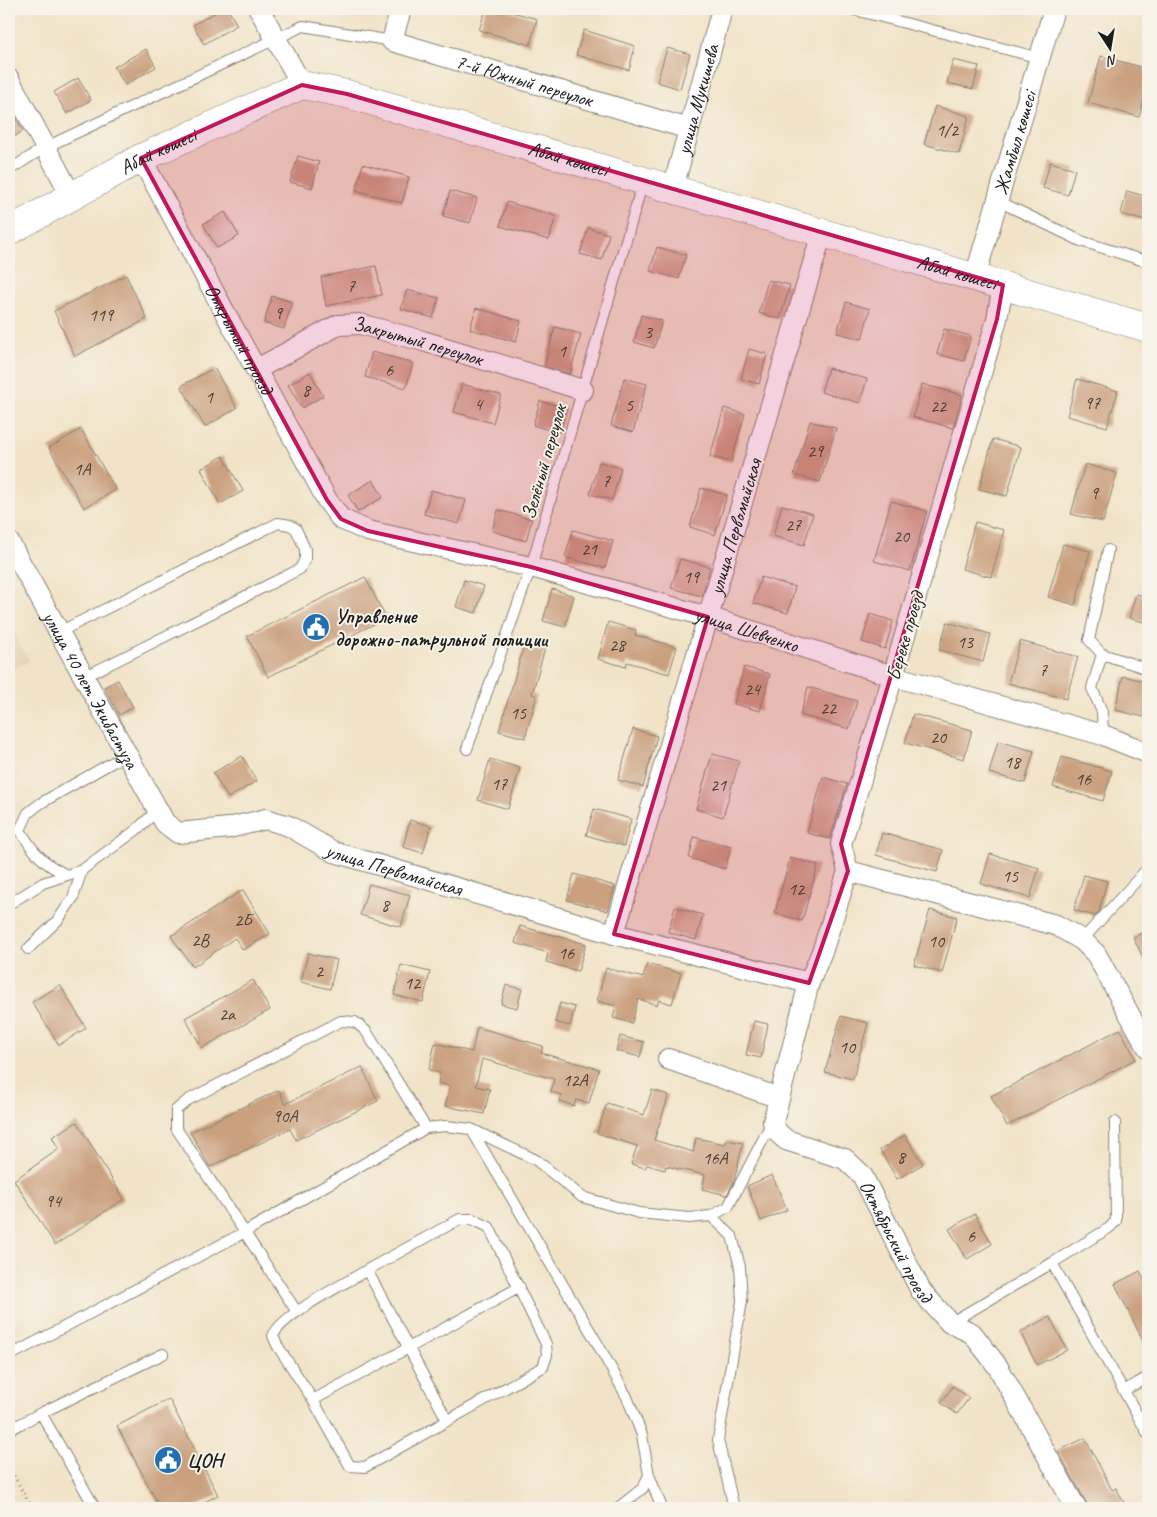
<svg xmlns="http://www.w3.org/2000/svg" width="1157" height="1517" font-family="Caveat,sans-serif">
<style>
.built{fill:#e5d5b7}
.building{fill:#caa07f}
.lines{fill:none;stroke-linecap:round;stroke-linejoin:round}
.lane-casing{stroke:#868072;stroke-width:12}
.street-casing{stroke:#868072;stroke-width:22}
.secondary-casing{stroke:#868072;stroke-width:29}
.path{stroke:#868072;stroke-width:3;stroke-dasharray:1 4;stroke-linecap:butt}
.lane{stroke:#fff;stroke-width:10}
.street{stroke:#fff;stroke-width:20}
.secondary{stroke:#fff;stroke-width:28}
.marked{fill:#c2185b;fill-opacity:0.2;stroke:#c2185b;stroke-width:4;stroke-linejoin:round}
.labels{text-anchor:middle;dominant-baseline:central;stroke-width:4;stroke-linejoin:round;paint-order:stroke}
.number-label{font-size:18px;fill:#483d35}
.street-label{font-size:20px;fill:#1c1c1c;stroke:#f7f3e8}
.poi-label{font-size:20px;font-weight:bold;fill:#1c1c1c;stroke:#f7f3e8;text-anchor:start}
</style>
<rect width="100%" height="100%" fill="#f7f3e8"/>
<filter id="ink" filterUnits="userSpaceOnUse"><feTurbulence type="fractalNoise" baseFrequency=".02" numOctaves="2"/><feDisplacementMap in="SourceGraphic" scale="10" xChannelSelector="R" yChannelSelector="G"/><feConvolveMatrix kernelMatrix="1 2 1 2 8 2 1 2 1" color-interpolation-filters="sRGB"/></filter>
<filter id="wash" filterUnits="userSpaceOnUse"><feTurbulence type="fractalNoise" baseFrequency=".0096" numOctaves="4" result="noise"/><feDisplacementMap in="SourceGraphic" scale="20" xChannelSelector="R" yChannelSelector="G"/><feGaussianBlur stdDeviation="1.12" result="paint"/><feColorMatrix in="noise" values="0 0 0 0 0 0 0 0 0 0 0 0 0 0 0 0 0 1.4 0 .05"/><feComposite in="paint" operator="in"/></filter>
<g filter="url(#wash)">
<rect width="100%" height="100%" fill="#f1e3c7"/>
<!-- built -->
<path class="built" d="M9,625L29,661L9,671Z"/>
<g id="blocks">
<!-- building -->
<path class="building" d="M221,9H228L237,25L204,44L193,25Z
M486,9H502L537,19L530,45L479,30Z
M584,30L635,46L629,70L576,55Z
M667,48L690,54L680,89L657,82Z
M146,49L156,67L125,85L114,67Z
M1101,56L1148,69V85L1139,117L1088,103Z
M953,60L979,66L973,89L947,83Z
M78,78L91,100L67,114L54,92Z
M9,104L23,131L14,137L9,128Z
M935,106L969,116L959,154L924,144Z
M298,156L319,162L312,188L290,182Z
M1050,162L1075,169L1068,195L1043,188Z
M363,164L409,177L402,203L356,190Z
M450,191L477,198L470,223L443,216Z
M1127,191L1148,197V222L1121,214Z
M507,202L556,216L549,240L500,226Z
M225,212L239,236L217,248L203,224Z
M588,228L609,234L602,260L580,254Z
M657,247L686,255L679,279L650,271Z
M376,266L382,295L326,306L321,277Z
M126,275L147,319L75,356L54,311Z
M768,280L790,285L780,319L759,313Z
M407,290L439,298L433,318L401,309Z
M272,296L292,302L284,329L264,323Z
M846,302L870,309L862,339L837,333Z
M476,308L521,321L516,342L470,329Z
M641,315L662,321L654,348L634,342Z
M555,327L581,334L570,374L544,366Z
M944,329L971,336L964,361L937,354Z
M749,349L767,354L759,384L741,379Z
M372,352L413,363L406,388L365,377Z
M214,368L237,408L205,427L181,386Z
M828,368L867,379L860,403L821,392Z
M310,372L323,396L302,408L288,385Z
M624,378L647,384L633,432L611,426Z
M1077,379L1118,391L1107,427L1067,416Z
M462,384L501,395L493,423L454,412Z
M922,384L962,395L953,428L913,417Z
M540,401L566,408L559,433L533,425Z
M724,408L745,414L731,462L710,457Z
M810,421L836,428L820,482L794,475Z
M81,429L116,490L84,508L49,448Z
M993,439L1021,447L1007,496L979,489Z
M223,456L243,491L220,504L201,469Z
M599,462L621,468L612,500L590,494Z
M1085,464L1117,473L1103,522L1071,514Z
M373,480L383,497L358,512L348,495Z
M701,488L727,495L715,535L690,527Z
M431,490L466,500L459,524L424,514Z
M891,501L927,511L910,571L874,561Z
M782,505L813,514L804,545L773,536Z
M498,510L532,519L526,541L492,531Z
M975,522L1004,530L991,577L962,569Z
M573,530L613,541L605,568L565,557Z
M1063,544L1090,551L1075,605L1048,597Z
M680,559L710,567L702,596L671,588Z
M365,577L386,618L268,677L247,636Z
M761,577L795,587L788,613L753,603Z
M464,580L484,586L476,613L456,607Z
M552,589L574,596L565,627L543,621Z
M1136,594L1148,597V623L1129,618Z
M870,614L893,621L885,649L862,642Z
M608,622L636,630L635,635L677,647L669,674L627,662L626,667L598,659Z
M947,622L990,634L983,662L939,650Z
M1020,641L1078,657L1066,699L1008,683Z
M525,642L545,648L532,694L537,696L525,738L499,731Z
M744,667L770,674L760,711L734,704Z
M1123,676L1148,682V718L1115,710Z
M118,680L133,707L119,715L104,687Z
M808,687L857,701L849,729L800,715Z
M913,714L972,730L964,759L905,743Z
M633,729L657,736L643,787L618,780Z
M998,741L1034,751L1025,783L989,773Z
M712,754L739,761L723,817L696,809Z
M242,756L257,781L228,798L213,773Z
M1062,757L1112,771L1103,801L1053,787Z
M490,759L520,768L508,809L478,800Z
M823,777L847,784L830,839L807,833Z
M594,809L631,819L624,846L586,835Z
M410,820L431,826L423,853L403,847Z
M882,833L943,850L937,872L876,855Z
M694,837L731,847L725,869L689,858Z
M990,854L1039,868L1030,898L981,884Z
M790,858L818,865L802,921L775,913Z
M574,874L615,886L608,911L567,900Z
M1084,875L1107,881L1099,912L1095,916L1074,910Z
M369,884L410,895L401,927L360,915Z
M243,890L270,934L243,950L235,938L193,967L171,936Z
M675,907L703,915L696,940L668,932Z
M930,910L957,917L942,973L914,965Z
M520,926L586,944L578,971L546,962L548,953L515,943Z
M1148,930V968L1133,937Z
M308,953L337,960L330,989L301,982Z
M647,964L681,973L672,1004L659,1000L657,1005L638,999L632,1023L613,1018L616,1006L597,1001L606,968L643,978Z
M401,965L430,972L423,1002L394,995Z
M253,980L270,1010L202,1048L185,1018Z
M60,985L86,1028L59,1045L32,1002Z
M506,985L522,989L517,1008L501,1004Z
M560,1003L575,1007L570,1026L555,1022Z
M841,1016L868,1023L853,1079L825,1072Z
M754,1021L768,1024L761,1058L746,1055Z
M477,1027L543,1046L541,1053L599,1069L589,1103L576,1100L574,1106L560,1101L562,1095L551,1092L554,1079L482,1059L476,1086L490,1089L484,1114L445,1106L450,1086L438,1083L440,1073L429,1070L435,1043L472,1052Z
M1120,1029L1136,1059L1007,1126L991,1096Z
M620,1036L644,1042L640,1057L616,1051Z
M362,1067L378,1101L296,1140L290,1129L210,1167L190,1132L279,1090L285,1104Z
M652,1090L669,1095L654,1140L693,1152L696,1138L725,1144L727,1140L743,1143L734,1181L727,1195L702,1189L705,1175L666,1166L665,1170L647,1165L645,1168L631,1164L637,1146L597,1133L607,1103L644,1115Z
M77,1122L124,1199L55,1245L14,1180L59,1149L52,1137Z
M905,1135L923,1164L897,1179L880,1150Z
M772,1175L787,1210L761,1221L747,1186Z
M975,1214L992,1244L967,1259L949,1229Z
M1140,1271L1148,1287V1351L1115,1284Z
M1050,1317L1067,1350L1037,1365L1020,1332Z
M953,1386L969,1398L957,1414L941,1403Z
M169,1399L218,1495L193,1508H160L117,1426Z
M1085,1438L1112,1490L1116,1488L1127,1508H1089L1058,1451Z"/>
</g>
</g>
<g filter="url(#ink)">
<use href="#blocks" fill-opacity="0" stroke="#868072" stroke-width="1"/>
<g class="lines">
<!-- lane casing -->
<g class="lane-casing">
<path id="lane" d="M851,9L1040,58
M9,170L44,148L303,26L392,41
M998,201L1081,241L1148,262
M59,632L278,523L290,525L296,529L305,549V559L300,569L84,677
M1102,654L1089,640L1108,550
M1103,735L1102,712L1092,688L1102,654L1148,669
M467,749L531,567L643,182
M65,874C43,864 32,850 20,830L28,813L41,803L127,754
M9,904L43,883L82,870L135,831L158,810
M1082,940L1148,868
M28,949L58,920L73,898L82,870
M471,1129L596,1341L627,1397L642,1435L649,1475L643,1488L618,1508
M711,1216L732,1236L740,1267L742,1301L718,1440L734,1508
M1052,1263L1109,1228L1116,1221L1115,1122
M297,1312L176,1128V1110L188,1100L341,1021L355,1022L366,1031L426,1128
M950,1323L1052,1263L1148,1434
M9,1356L245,1232L426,1128L446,1126L471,1129L536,1160L582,1197L639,1213L689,1218L711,1216L728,1207L772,1122
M1125,1390L1148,1377
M313,1400L277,1345L273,1336C282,1314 345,1284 367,1270
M41,1413L163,1354
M447,1420L367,1270L460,1219H472L489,1227L546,1344L547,1355L543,1367L365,1467L350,1466L313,1400L520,1287
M9,1430L41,1413L95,1508
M649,1475L662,1508"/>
</g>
<!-- street casing -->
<g class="street-casing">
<g id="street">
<path d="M259,9L302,85"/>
<path id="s1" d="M401,9L392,41L689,129"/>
<path d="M9,79L72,197"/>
<path id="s2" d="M141,158L327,500L341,519L368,531L531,567L708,617L893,676L1103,735L1148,753"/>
<path id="s3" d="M673,188L722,9"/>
<path id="s4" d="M975,277L1054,9"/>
<path id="s5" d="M1003,285L997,319L893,676L841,844L848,871L823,949L809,983L773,1122L777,1132L786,1140L845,1159L862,1175L921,1291L950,1323L972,1333L998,1367L1076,1508"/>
<path id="s6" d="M257,369L338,325L360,324L423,341L583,390"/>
<path id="s7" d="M9,542L165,823L178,833L229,828L266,819L289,826L334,852L614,934L809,983"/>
<path d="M848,871L1056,925L1082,940L1096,954L1148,1048"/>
<path id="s8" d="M614,934L822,233"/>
<path d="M668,1059L779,1098"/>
</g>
</g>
<!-- secondary casing -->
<g class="secondary-casing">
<g id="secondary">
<path id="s9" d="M9,231L141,158L302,85L347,94L1148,328"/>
</g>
</g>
<!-- path -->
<path class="path" d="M9,1467L32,1508"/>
<!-- lane -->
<use href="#lane" class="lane"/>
<!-- street -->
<use href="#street" class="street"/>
<!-- secondary -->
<use href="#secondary" class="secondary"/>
</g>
</g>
<!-- marked area -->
<path class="marked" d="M302,85L347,94L1003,285L997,319L841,844L848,871L809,983L614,934L708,617L531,567L368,531L341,519L327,500L141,158Z"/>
<!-- icons -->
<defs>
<g id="civic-disc" transform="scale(1.4375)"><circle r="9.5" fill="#1f6fb2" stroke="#f7f3e8"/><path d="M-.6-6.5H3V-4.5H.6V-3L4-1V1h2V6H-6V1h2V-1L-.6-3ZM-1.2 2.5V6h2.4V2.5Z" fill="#fff"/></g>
</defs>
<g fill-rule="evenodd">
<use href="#civic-disc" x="316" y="627"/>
<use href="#civic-disc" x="168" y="1460"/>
</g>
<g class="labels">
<!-- number labels -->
<g class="number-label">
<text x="947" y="130">1/2</text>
<text x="351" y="286">7</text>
<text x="278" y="313">9</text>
<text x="101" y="315">119</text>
<text x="648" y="332">3</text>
<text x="562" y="351">1</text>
<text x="389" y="370">6</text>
<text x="306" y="390">8</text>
<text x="209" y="397">1</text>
<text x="1092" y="403">97</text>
<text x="478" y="404">4</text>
<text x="629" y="405">5</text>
<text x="938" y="406">22</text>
<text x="815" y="451">29</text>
<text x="82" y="469">1А</text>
<text x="606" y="481">7</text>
<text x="1094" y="493">9</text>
<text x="793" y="525">27</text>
<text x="901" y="536">20</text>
<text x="589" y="549">21</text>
<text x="691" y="577">19</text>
<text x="965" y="642">13</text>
<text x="617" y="645">28</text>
<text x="1043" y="670">7</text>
<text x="752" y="689">24</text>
<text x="828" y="708">22</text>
<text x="518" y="713">15</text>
<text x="938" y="737">20</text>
<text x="1012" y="762">18</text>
<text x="1083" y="779">16</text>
<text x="499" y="784">17</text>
<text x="718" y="785">21</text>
<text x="1010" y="876">15</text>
<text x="796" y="889">12</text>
<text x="385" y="905">8</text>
<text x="243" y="920">2Б</text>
<text x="200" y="940">2В</text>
<text x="936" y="941">10</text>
<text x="566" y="953">16</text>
<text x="319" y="971">2</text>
<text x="412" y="983">12</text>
<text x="227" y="1014">2а</text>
<text x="847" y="1047">10</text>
<text x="575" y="1080">12А</text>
<text x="285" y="1116">90А</text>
<text x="901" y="1157">8</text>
<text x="715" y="1158">16А</text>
<text x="53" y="1201">94</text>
<text x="971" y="1236">6</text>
</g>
<!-- street labels -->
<g class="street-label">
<text stroke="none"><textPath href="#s1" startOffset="171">7-й Южный переулок</textPath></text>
<text stroke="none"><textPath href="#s3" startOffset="92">улица Мукишева</textPath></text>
<text stroke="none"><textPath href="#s4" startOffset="140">Жамбыл көшесі</textPath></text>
<text stroke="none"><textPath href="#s9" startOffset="169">Абай көшесі</textPath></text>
<text stroke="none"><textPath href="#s9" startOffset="604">Абай көшесі</textPath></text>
<text stroke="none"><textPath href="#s9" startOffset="1009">Абай көшесі</textPath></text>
<text stroke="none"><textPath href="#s2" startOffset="206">Открытый проезд</textPath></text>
<text stroke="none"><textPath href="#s6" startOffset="174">Закрытый переулок</textPath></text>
<text transform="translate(544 462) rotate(-74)">Зелёный переулок</text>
<text stroke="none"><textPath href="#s8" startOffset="425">улица Первомайская</textPath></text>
<text stroke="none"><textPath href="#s2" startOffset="834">улица Шевченко</textPath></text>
<text transform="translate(905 636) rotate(-74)">Береке проезд</text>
<text stroke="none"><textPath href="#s7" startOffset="169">улица 40 лет Экибастуза</textPath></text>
<text stroke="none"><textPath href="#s7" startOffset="566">улица Первомайская</textPath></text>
<text stroke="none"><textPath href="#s5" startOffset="1055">Октябрьский проезд</textPath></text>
</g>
<!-- poi labels -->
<g class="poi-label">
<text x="335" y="616">Управление<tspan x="335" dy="23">дорожно-патрульной полиции</tspan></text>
<text x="187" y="1460">ЦОН</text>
</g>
</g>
<!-- margin -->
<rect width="1157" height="1517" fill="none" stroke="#f7f3e8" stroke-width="30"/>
<!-- north arrow -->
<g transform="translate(1110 48) rotate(168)" stroke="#f7f3e8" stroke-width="4" paint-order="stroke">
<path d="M0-4L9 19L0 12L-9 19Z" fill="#1c1c1c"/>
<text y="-8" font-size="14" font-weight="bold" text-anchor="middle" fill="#1c1c1c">N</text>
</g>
</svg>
